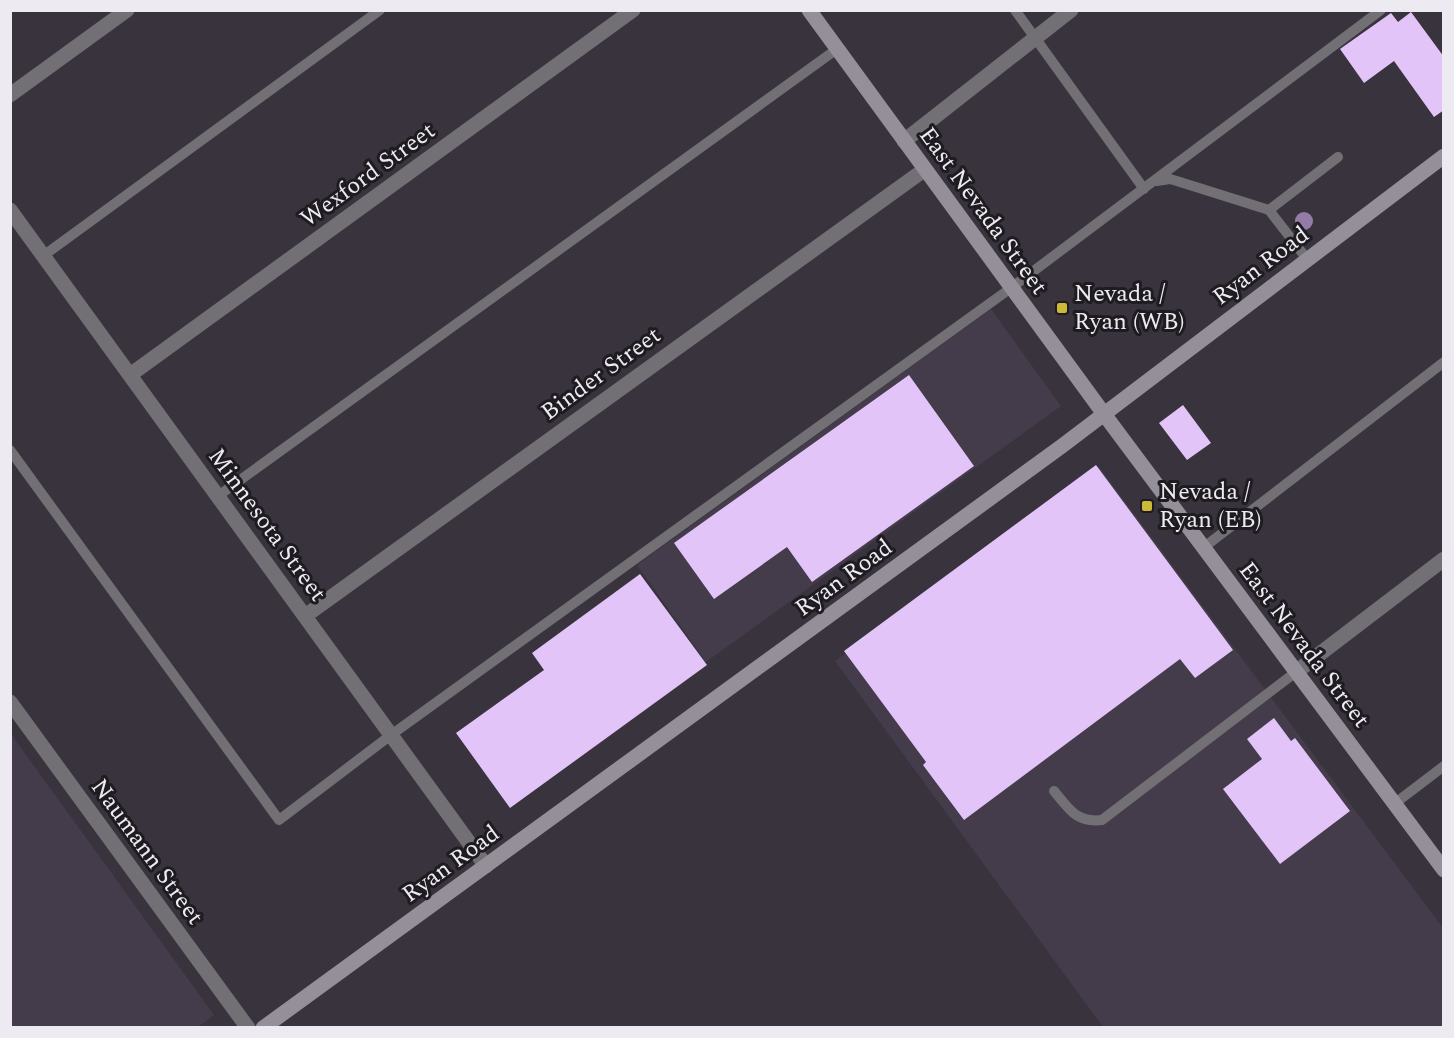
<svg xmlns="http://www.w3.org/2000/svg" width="1454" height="1038" font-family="Spectral,serif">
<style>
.built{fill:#443c4b}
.building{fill:#e2c4f9}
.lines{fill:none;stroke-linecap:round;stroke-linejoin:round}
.lane{stroke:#726f75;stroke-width:10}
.street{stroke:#726f75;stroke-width:15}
.secondary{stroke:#948f98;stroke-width:15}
.tree{fill:#947ca7}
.poi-dot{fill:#cdb938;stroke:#1e1c21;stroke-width:2}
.labels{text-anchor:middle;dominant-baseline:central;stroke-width:6;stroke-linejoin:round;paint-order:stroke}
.street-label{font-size:24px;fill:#eeeaf1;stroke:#1e1c21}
.poi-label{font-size:24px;fill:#eeeaf1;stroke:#1e1c21;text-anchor:start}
</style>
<rect width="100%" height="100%" fill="#39333d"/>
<!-- built -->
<path class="built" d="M991,309L1061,406L706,662L637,565Z
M1099,467L1443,928V1027H1103L835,661Z
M11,734L214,1015L198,1027H11Z"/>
<!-- building -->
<path class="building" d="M1411,12L1444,57V110L1434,117L1394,61L1364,83L1340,49L1391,13L1398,22Z
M909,375L974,466L812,582L787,547L714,599L674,543Z
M1183,405L1211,443L1187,460L1159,423Z
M1096,465L1233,650L1195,678L1180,659L964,820L923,765L926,762L844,651Z
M640,574L707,665L510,808L456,733L544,670L532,653Z
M1274,718L1291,741L1295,738L1350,811L1280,864L1223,789L1262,759L1247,739Z"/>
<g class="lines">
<!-- lane -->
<path class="lane" d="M1015,10L1144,189
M1157,181L1170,179L1180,182L1269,210
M43,256L380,10
M1307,259L1269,210L1338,157
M10,450L279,820L391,735L1011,288L1381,10
M218,496L837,49
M1203,548L1444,362
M1054,791C1069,809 1076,823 1102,820L1296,672
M1394,804L1444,766"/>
<!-- street -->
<path class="street" d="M10,95L127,10
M904,141L1071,10
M10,210L486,866
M130,375L633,10
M305,616L924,170
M1296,672L1444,559
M10,702L248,1028"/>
<!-- secondary -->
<path class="secondary" d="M809,10L1104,414L1444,870
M263,1028L1062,446L1444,156"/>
</g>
<!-- trees -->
<circle class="tree" cx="1304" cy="221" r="9"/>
<!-- markers -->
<g class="poi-dot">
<rect x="1056" y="302" width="12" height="12" rx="3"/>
<rect x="1141" y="500" width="12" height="12" rx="3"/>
</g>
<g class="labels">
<!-- street labels -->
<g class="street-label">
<text transform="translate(368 175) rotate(-36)">Wexford Street</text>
<text transform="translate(983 211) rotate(54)">East Nevada Street</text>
<text transform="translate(1261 266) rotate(-37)">Ryan Road</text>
<text transform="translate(601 374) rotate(-36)">Binder Street</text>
<text transform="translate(267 525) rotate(54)">Minnesota Street</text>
<text transform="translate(844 578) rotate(-36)">Ryan Road</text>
<text transform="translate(1304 645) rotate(53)">East Nevada Street</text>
<text transform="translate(147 852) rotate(54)">Naumann Street</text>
<text transform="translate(451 864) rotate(-36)">Ryan Road</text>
</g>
<!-- poi labels -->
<g class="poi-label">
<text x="1074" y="294">Nevada /<tspan x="1074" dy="28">Ryan (WB)</tspan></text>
<text x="1159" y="492">Nevada /<tspan x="1159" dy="28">Ryan (EB)</tspan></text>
</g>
</g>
<!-- border -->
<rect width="1454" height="1038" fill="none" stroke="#eeeaf1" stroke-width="24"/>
</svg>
